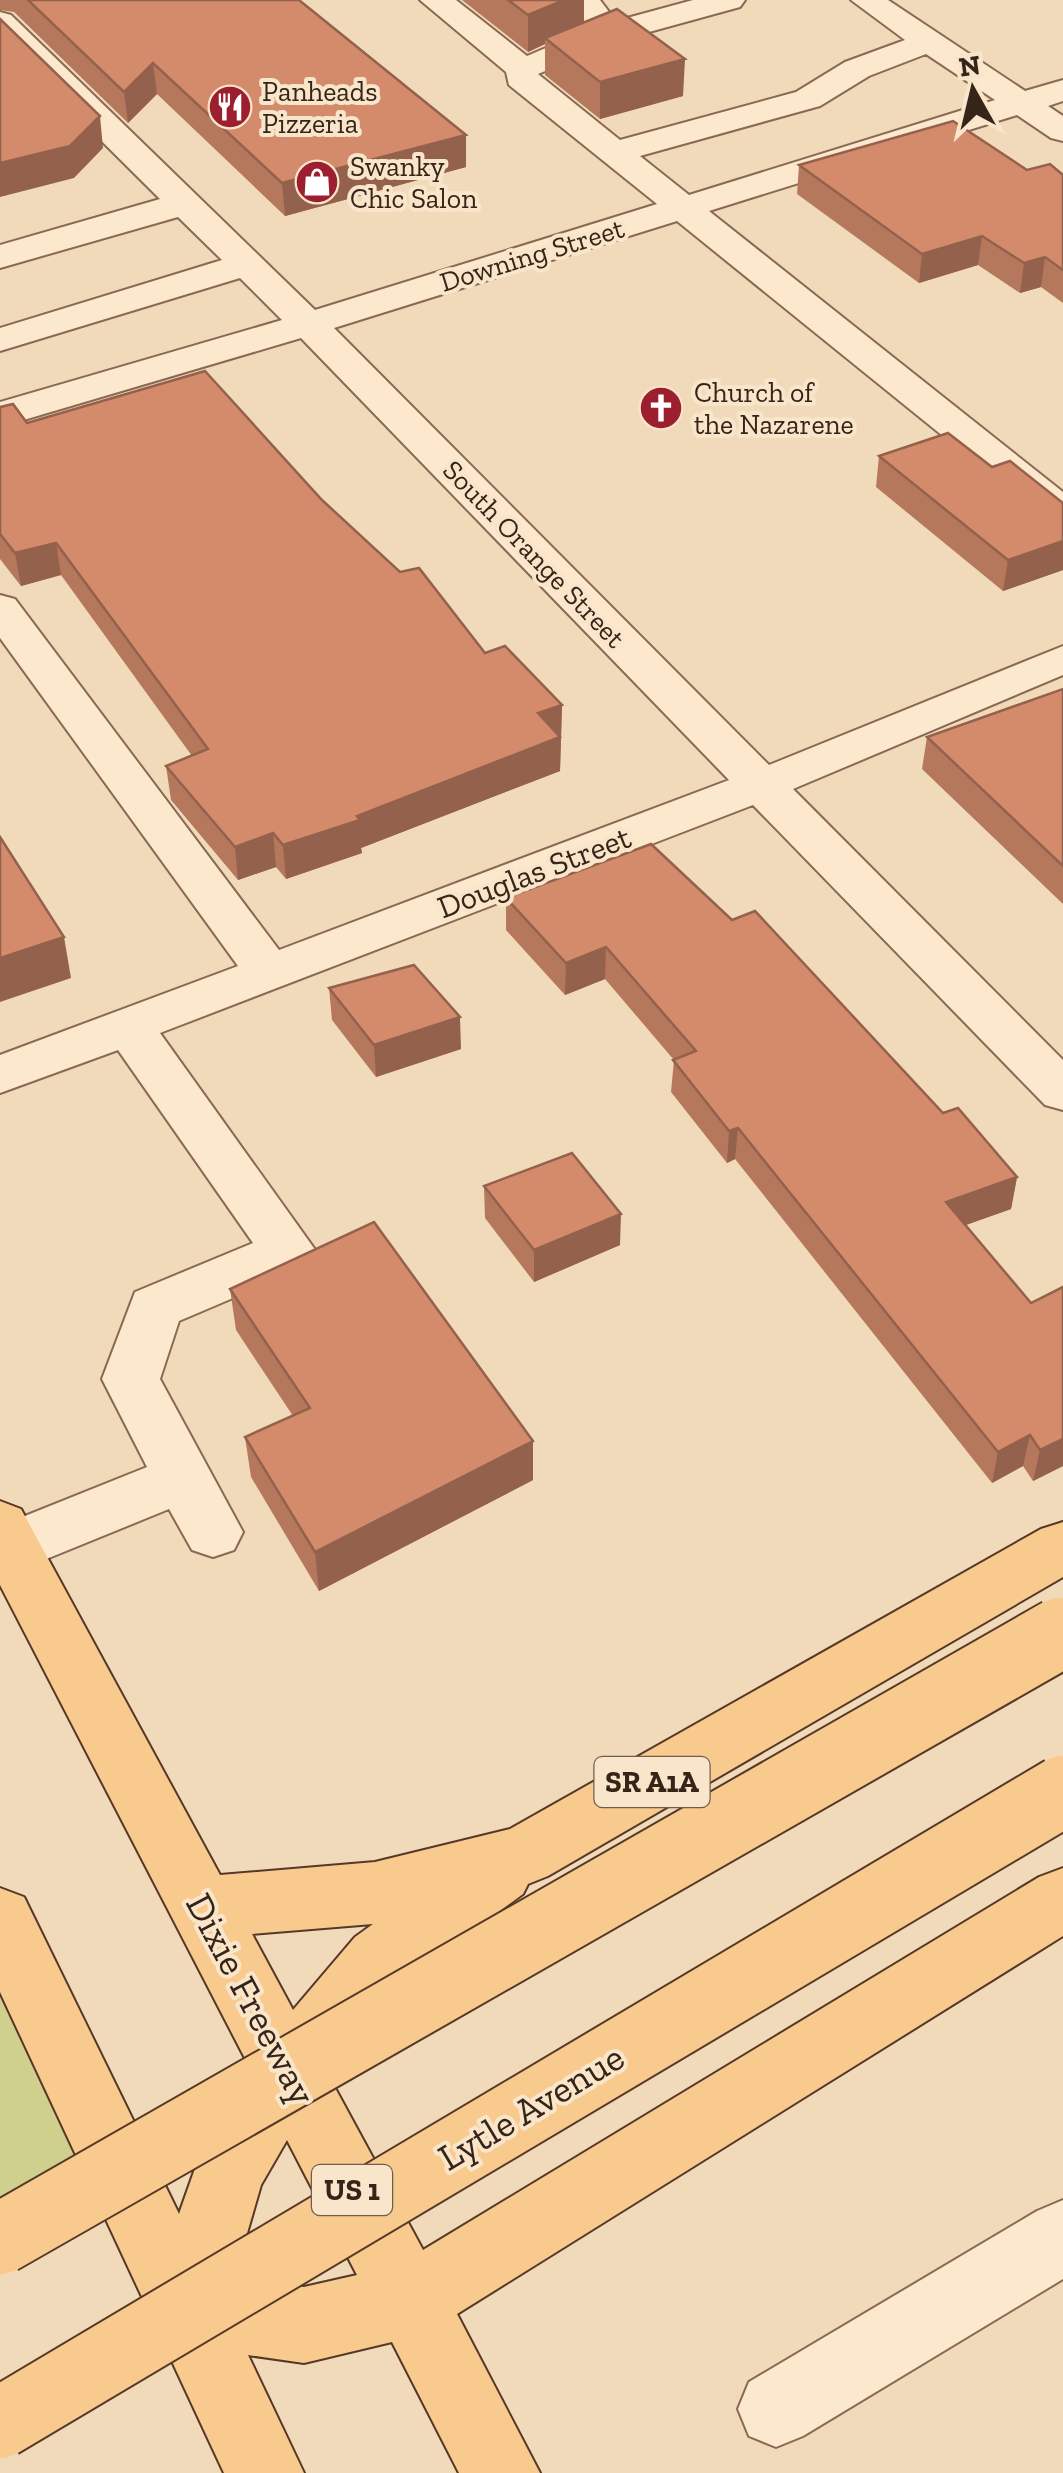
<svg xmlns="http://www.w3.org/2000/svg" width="1063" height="2473" font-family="'Zilla Slab',serif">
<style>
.green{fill:#cfcf8e}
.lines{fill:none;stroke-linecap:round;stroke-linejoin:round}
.minor-casing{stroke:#896953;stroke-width:4}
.major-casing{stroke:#563828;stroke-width:4}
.minor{fill:#fce8cd;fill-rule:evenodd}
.major{fill:#f9ca8d;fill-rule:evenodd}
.major-bridge-far1-casing{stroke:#563828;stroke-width:60;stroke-linecap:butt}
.major-bridge-casing{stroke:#563828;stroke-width:74;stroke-linecap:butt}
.major-bridge-far1{stroke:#f9ca8d;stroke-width:56}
.major-bridge{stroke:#f9ca8d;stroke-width:70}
.wall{fill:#b5785d}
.shaded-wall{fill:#94614c}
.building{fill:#d38b6c;stroke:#94614c;stroke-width:2.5}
.labels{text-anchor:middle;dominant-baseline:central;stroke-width:8;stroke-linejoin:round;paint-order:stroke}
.far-poi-label{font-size:28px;fill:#362419;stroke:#f8e5ca;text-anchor:start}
.far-street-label{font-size:28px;fill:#362419;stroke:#f8e5ca}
.shield{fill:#f8e5ca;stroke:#705e4e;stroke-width:2.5}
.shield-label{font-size:30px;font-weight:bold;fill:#362419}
.street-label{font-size:32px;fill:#362419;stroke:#f8e5ca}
.near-street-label{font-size:38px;fill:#362419;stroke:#f8e5ca}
</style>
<rect width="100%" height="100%" fill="#f1daba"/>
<!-- green -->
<path class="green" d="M0,1919L110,2148L0,2214Z"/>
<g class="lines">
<!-- minor casing -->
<g class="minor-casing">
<path id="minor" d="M420,0H456L527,56L590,29L568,0H600L616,21L693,0H745L740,7L620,40L538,74L620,140L796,92L845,62L905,40L851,0H888L1025,91L1063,80V101L1048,106L1063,116V141L1051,138L1017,115L709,211L1063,492V524L1048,521L677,221L334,328L769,765L1063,646V675L793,789L1063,1060V1110L1045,1105L753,805L160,1033L316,1251L308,1266L179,1321L160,1379L243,1532L234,1550L213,1557L192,1550L169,1509L12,1573L0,1569V1526L147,1467L102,1379L135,1292L253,1243L118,1050L0,1093V1055L238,966L0,638V595L15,599L279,950L729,780L301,338L0,427V402L282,320L240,278L0,351V328L222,260L178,217L0,268V245L160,199L0,40V12L11,15L315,310L657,204L509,85L506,72ZM926,54L995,100L689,195L640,156L820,106L869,76Z
M1063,2200V2279L803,2436L776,2447L749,2436L738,2409L749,2382L1037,2211Z"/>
</g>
<!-- major casing -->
<g class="major-casing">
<path id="major" d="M0,1501L21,1509L220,1875L375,1862L510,1829L1041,1529L1063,1522V1577L548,1876L528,1884L523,1894L403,1981L328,2075L423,2250L1039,1877L1063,1868V1936L457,2314L540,2473H459L392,2342L304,2363L248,2355L304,2473H224L0,1992V1888L24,1897L179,2214L203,2146L250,2068L0,1585ZM373,1924L355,1937L293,2010L252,1934ZM287,2140L357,2275L304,2287L234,2278L261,2185Z"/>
</g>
<!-- minor -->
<use href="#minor" class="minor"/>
<!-- major -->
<use href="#major" class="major"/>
<!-- major-bridge-far1 casing -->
<g class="major-bridge-far1-casing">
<path id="major-bridge-far1" d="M1056,1635L1063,1631"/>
</g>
<!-- major-bridge casing -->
<g class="major-bridge-casing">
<path id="major-bridge" d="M0,2239L1060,1633
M0,2423L1063,1791"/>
</g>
<!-- major-bridge-far1 -->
<use href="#major-bridge-far1" class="major-bridge-far1"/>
<!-- major-bridge -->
<use href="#major-bridge" class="major-bridge"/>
</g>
<!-- wall -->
<path class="wall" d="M0,0H299L466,167L285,216L157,94L128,123L14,12L0,10Z
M462,0H584V23L683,96L600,119L545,75V44L528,52Z
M799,165L1027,170L1063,175V303L1041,287L1020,293L978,265L919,283L797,194Z
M0,407L27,423L322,500L485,653L562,705L560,771L361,848L362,853L286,879L276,867L238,880L171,800L166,766L192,756L61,575L21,586L0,559Z
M879,456L992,467L1063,503V570L1003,591L876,487Z
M1063,689V904L922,769L927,737Z
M506,898L732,920L943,1113L1017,1177L1011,1209L965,1225L1031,1303L1063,1287V1466L1033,1481L1023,1466L992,1483L735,1159L727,1163L671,1092L674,1060L605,979L565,995L506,930Z
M329,988L461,1049L376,1077L332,1020Z
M484,1186L620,1245L534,1282L485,1218Z
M230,1289L533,1441V1480L319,1591L251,1477L245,1437L293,1416L236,1330Z"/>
<!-- shaded-wall -->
<path class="shaded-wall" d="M564,0H584V27L545,38V44L528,52V15Z
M685,59L683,96L600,119V82Z
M153,63L157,94L128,123L124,92Z
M100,116L103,148L74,178L0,197V163Z
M466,135V167L285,216L282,183Z
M982,236L978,265L919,283L922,254Z
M1045,257L1041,287L1020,293L1024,263Z
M1063,541V570L1003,591L1008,560Z
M56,543L61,575L21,586L15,553Z
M562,705L560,771L361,848L362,853L286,879L283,845L357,816L538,713Z
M273,833L276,867L238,880L235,847Z
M64,937L71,978L0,1002V958Z
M606,947L605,979L565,995L566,963Z
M460,1017L461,1049L376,1077L374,1045Z
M738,1128L735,1159L727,1163L729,1131Z
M1017,1177L1011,1209L941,1234L946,1202Z
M621,1214L620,1245L534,1282V1250Z
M1030,1435L1023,1466L992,1483L998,1452Z
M1063,1439V1466L1033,1481L1040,1450Z
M533,1441V1480L319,1591L315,1552Z"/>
<!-- building -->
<path class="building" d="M28,0H299L466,135L282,183L153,63L124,92Z
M508,0H564L528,15Z
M617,9L685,59L600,82L545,38Z
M0,19L100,116L70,146L0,163Z
M953,121L1027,170L1050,164L1063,175V270L1045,257L1024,263L982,236L922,254L799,165Z
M205,371L322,500L400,572L419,568L485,653L505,646L562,705L538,713L560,737L357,816L360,820L283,845L273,833L235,847L166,766L208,749L56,543L15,553L0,534V407L13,404L27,423Z
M948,433L992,467L1010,461L1063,503V541L1008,560L879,456Z
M1063,689V866L927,737Z
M0,837L64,937L0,958Z
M651,844L732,920L755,911L943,1113L958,1108L1017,1177L946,1202L1031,1303L1063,1287V1439L1040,1450L1030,1435L998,1452L738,1128L729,1131L673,1060L696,1051L606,947L566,963L506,898Z
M414,965L460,1017L374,1045L329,988Z
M572,1153L621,1214L534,1250L484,1186Z
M374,1222L533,1441L315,1552L245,1437L310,1408L230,1289Z"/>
<!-- icons -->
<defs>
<g id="restaurant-disc" transform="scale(2.25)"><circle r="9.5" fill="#9d1e2f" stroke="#f8e5ca"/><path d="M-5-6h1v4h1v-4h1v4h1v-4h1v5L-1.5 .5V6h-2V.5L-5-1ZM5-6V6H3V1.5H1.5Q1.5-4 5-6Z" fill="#fff"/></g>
<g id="shop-disc" transform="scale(2.25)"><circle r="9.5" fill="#9d1e2f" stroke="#f8e5ca"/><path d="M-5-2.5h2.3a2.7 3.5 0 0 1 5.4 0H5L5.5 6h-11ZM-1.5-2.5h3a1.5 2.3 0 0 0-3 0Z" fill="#fff"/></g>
<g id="church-disc" transform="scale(2.25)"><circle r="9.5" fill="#9d1e2f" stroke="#f8e5ca"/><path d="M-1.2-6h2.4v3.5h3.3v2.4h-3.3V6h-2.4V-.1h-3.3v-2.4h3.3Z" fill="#fff"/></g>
</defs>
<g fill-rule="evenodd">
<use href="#restaurant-disc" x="230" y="107"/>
<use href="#shop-disc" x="317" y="182"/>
<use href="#church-disc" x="661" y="408"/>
</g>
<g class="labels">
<!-- far-poi labels -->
<g class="far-poi-label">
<text x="262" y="91">Panheads<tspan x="262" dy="32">Pizzeria</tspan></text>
<text x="350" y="166">Swanky<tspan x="350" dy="32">Chic Salon</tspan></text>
<text x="694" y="392">Church of<tspan x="694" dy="32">the Nazarene</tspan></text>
</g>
<!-- far-street labels -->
<g class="far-street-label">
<text transform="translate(532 255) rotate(-17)">Downing Street</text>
<text transform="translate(534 554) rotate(46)">South Orange Street</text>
</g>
<!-- shield labels -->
<g class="shield">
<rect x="594.5" y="1757" width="115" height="50" rx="8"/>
<rect x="312" y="2165" width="80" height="50" rx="8"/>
</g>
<g class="shield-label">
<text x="652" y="1782">SR A1A</text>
<text x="352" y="2190">US 1</text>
</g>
<!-- street labels -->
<g class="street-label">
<text transform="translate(534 872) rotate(-21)">Douglas Street</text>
</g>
<!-- near-street labels -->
<g class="near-street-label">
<text transform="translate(251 1999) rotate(62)">Dixie Freeway</text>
<text transform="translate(531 2107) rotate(-31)">Lytle Avenue</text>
</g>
</g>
<!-- north arrow -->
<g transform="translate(973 90) rotate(352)" stroke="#f8e5ca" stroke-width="8" paint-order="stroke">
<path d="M0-8L18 38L0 25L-18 38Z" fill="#362419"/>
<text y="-15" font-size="28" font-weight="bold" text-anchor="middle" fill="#362419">N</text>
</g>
</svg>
